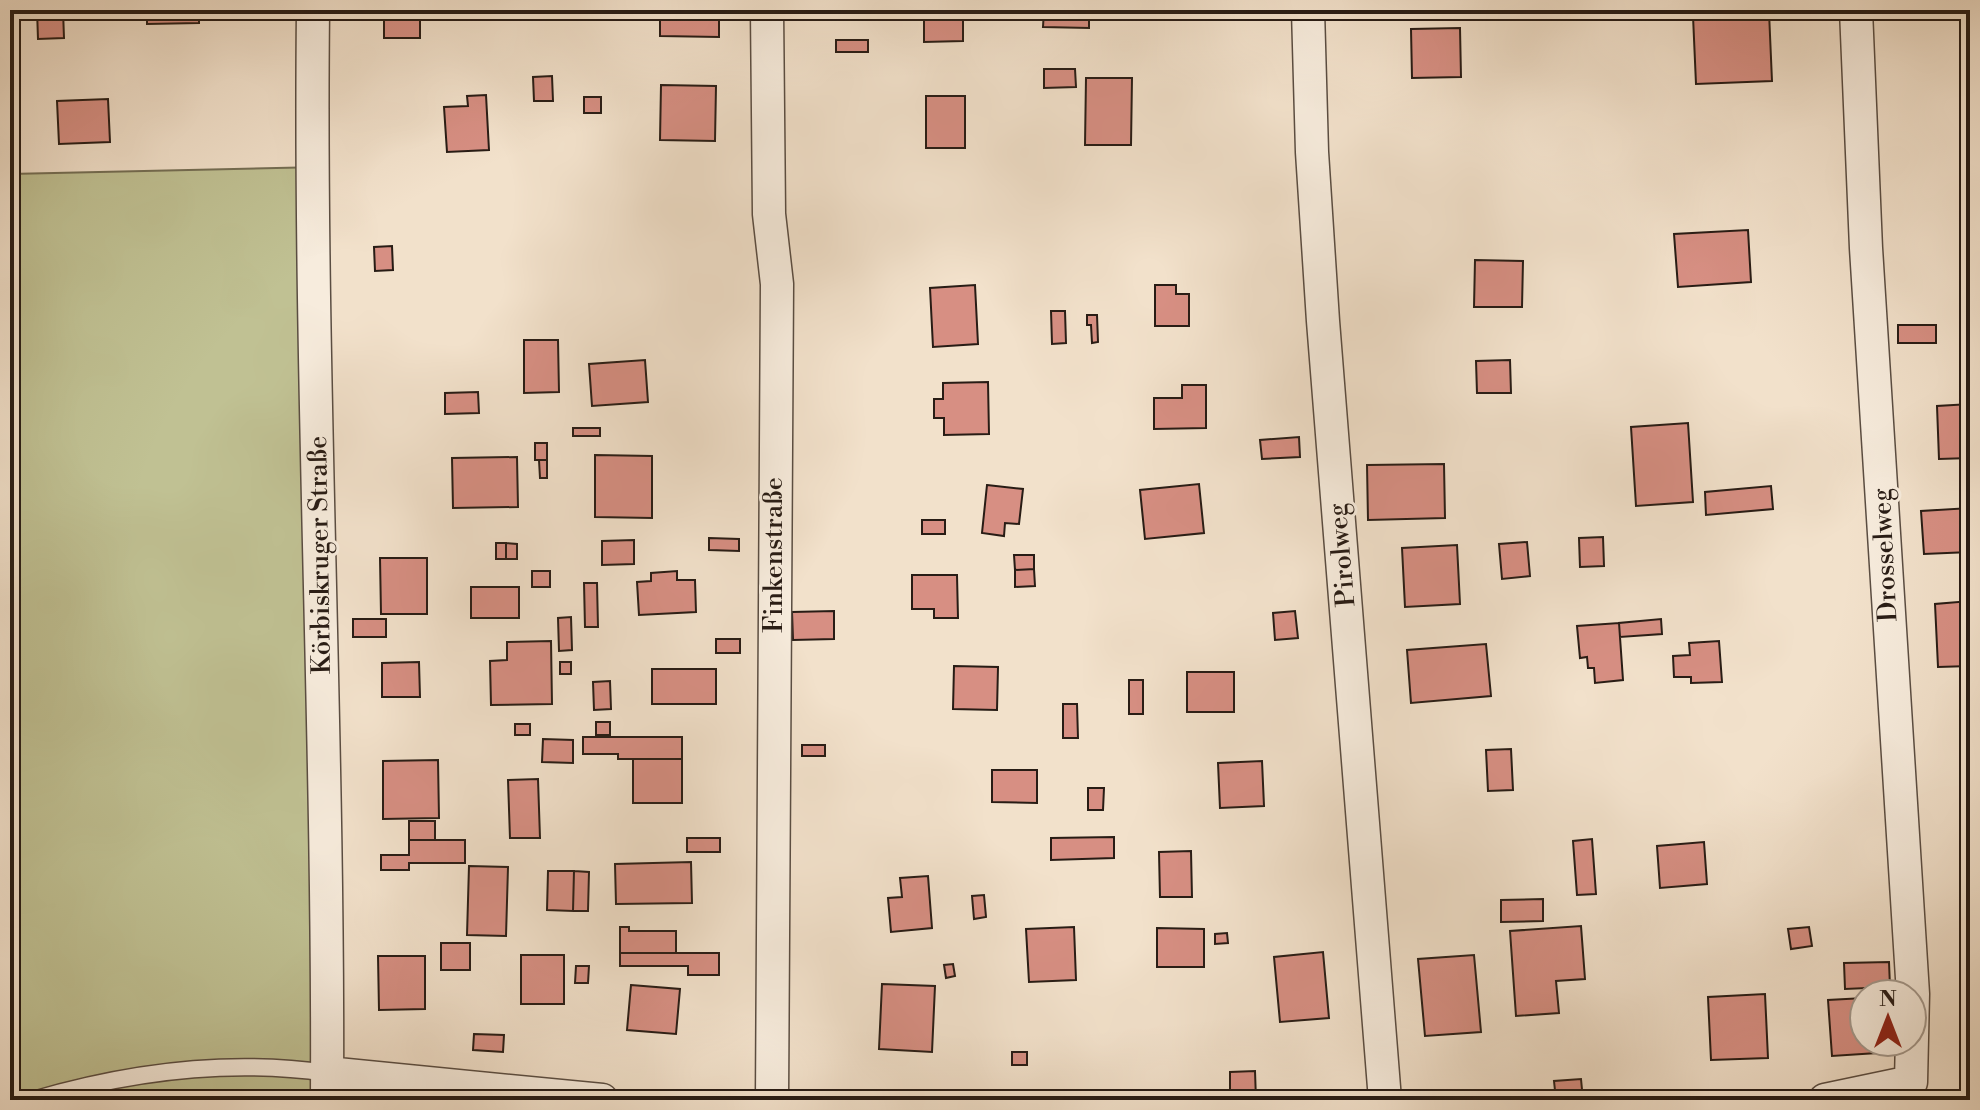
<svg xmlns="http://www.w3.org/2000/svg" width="1980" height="1110" font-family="'Libre Bodoni',serif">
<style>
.green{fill:#c0c193;stroke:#746e54;stroke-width:2}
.building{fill:#d78f83;stroke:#281c15;stroke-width:2}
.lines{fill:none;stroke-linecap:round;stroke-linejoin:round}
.lane-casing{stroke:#5a4d42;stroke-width:19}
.street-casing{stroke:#5a4d42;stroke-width:35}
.lane{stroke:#f7ecdd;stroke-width:16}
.street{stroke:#f7ecdd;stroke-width:32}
.labels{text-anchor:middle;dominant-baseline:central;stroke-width:6;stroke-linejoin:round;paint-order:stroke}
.street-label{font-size:26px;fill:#281c15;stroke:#f7ecdd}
</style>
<rect width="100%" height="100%" fill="#f2e1cb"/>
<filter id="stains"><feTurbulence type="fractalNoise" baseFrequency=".0025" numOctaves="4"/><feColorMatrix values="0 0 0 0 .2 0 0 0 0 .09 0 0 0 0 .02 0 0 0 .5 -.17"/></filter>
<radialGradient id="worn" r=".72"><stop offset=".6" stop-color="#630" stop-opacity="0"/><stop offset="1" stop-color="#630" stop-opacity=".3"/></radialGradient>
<!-- green -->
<path class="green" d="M321,167L326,1100H10V174Z"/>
<!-- building -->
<path class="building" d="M37,10H63L64,38L38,39Z
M147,10H199V23L147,24Z
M384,10H420V38H384Z
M660,10H719V37L660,36Z
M924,10H963V41L924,42Z
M1044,10H1089V28L1043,27Z
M1769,12L1772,81L1696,84L1693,16Z
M1460,28L1461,77L1412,78L1411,29Z
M836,40H868V52H836Z
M1044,69H1075L1076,87L1044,88Z
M552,76L553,101H534L533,77Z
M1086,78H1132L1131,145H1085Z
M661,85L716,86L715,141L660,140Z
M486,95L489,150L447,152L444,107L468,106L467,96Z
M926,96H965V148H926Z
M584,97H601V113H584Z
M108,99L110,142L59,144L57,101Z
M1748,230L1751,282L1678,287L1674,234Z
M392,246L393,270L375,271L374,247Z
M1475,260L1523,261L1522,307H1474Z
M975,285L978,344L933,347L930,288Z
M1155,285H1176V294H1189V326H1155Z
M1051,311H1065L1066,343L1052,344Z
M1087,315H1097L1098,342L1092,343L1091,325H1087Z
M1898,325H1936V343H1898Z
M524,340H558L559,392L524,393Z
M645,360L648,402L592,406L589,364Z
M1510,360L1511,393H1477L1476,361Z
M988,382L989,434L944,435V418H934V399H943V383Z
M1182,385H1206V428L1154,429V398H1182Z
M478,392L479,413L445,414V393Z
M1970,404V458L1939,459L1937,406Z
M1688,423L1693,502L1636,506L1631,427Z
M573,428H600V436H573Z
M1299,437L1300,457L1262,459L1260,440Z
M535,443H547V460H535Z
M595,455L652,456V518L595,517Z
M517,457L518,507L453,508L452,458Z
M539,460H547V478H540Z
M1444,464L1445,518L1368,520L1367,465Z
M1199,484L1204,533L1145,539L1140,490Z
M987,485L1023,489L1019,524L1005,523L1004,536L982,533Z
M1771,486L1773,509L1706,515L1705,492Z
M1970,508V552L1924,554L1921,511Z
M922,520H945V534H922Z
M1603,537L1604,566L1580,567L1579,538Z
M709,538L739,539V551L709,550Z
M634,540V564L602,565V541Z
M1527,542L1530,576L1502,579L1499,544Z
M496,543H506V559H496Z
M506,543L517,544V559H506Z
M1457,545L1460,604L1405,607L1402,548Z
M1014,555H1034V569L1015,570Z
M380,558H427V614H381Z
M1034,569L1035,586L1015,587V570Z
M532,571H550V587H532Z
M677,571V580H695L696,612L639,615L637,582L651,581V573Z
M912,575H957L958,618H934V609H912Z
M584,583H597L598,627H585Z
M471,587H519V618H471Z
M1970,601V666L1938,667L1935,604Z
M834,611V639L793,640L792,612Z
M1295,611L1298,638L1275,640L1273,613Z
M571,617L572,650L559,651L558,618Z
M353,619H386V637H353Z
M1661,619L1662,634L1620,637L1619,623Z
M1619,623L1623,680L1595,683L1594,668H1588L1587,657L1580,658L1577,626Z
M716,639H740V653H716Z
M551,641L552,704L491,705L490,661L507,660V642Z
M1719,641L1722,682L1691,683V677H1674L1673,656L1690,655L1689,643Z
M1486,644L1491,696L1411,703L1407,650Z
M419,662L420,697H382V663Z
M560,662H571V674H560Z
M954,666L998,667L997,710L953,709Z
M652,669H716V704H652Z
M1187,672H1234V712H1187Z
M1129,680H1143V714H1129Z
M610,681L611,709L594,710L593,682Z
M1063,704H1077L1078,738H1063Z
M596,722H610V735H596Z
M515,724H530V735H515Z
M583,737H682V759H618V754H583Z
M543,739L573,740V763L542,762Z
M802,745H825V756H802Z
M1511,749L1513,790L1488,791L1486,750Z
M633,759H682V803H633Z
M438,760L439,818L383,819V761Z
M1262,761L1264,806L1220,808L1218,763Z
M992,770H1037V803L992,802Z
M538,779L540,838H510L508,780Z
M1088,788H1104L1103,810H1088Z
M409,821H435V840H409Z
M1114,837V858L1051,860V838Z
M687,838H720V852H687Z
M1592,839L1596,894L1577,895L1573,841Z
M409,840H465V863H409V870H381V855H409Z
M1704,842L1707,884L1660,888L1657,846Z
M1191,851L1192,897H1160L1159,852Z
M691,862L692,903L616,904L615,864Z
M469,866L508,867L506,936L467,935Z
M548,871H574L573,911L547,910Z
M574,871L589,872L588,911H573Z
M928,876L932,928L891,932L888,898L902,897L900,878Z
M984,895L986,917L974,919L972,896Z
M1543,899V921L1501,922V900Z
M1581,926L1585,979L1556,981L1559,1013L1516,1016L1510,931Z
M620,927H629V931H676V953H620Z
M1074,927L1076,980L1029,982L1026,929Z
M1809,927L1812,946L1791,949L1788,929Z
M1157,928L1204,929V967H1157Z
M1227,933L1228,943L1215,944V934Z
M441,943H470V970H441Z
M1323,952L1329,1018L1280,1022L1274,957Z
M620,953H719V975H688V966H620Z
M521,955H564V1004H521Z
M1474,955L1481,1032L1425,1036L1418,959Z
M378,956H425V1009L379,1010Z
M1889,962L1890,987L1845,989L1844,963Z
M953,964L955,976L946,978L944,965Z
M576,966H589L588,983H575Z
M882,984L935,986L932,1052L879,1049Z
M631,985L680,989L676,1034L627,1030Z
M1765,994L1768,1058L1711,1060L1708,997Z
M1864,998V1042H1876L1877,1053L1832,1056L1828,1000Z
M474,1034L504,1035L503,1052L473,1050Z
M1012,1052H1027V1065H1012Z
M1255,1071L1256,1100H1230V1072Z
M1581,1079L1583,1100H1556L1554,1081Z"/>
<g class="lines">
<!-- lane casing -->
<g class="lane-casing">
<path id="lane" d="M33,1100C128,1072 229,1059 327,1073"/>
</g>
<!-- street casing -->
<g class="street-casing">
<path id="street" d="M313,10C309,373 329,737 327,1100
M767,10L769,214L777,284L772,1100
M1308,10L1312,152L1323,321L1385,1100
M327,1073L602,1100
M1825,1100L1911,1082L1913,994L1866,248L1856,10"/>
</g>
<!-- lane -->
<use href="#lane" class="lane"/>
<!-- street -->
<use href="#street" class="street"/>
</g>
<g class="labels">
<!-- street labels -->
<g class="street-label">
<text transform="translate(320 555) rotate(-91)">Körbiskruger Straße</text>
<text transform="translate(774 555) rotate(-90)">Finkenstraße</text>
<text transform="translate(1342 555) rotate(-95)">Pirolweg</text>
<text transform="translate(1885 555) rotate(-93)">Drosselweg</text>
</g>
</g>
<!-- margin -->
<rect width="1980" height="1110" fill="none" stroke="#f2e1cb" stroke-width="40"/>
<rect x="12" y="12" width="1956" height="1086" fill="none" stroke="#281c15" stroke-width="4"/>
<rect x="20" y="20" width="1940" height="1070" fill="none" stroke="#281c15" stroke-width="2"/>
<!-- north arrow -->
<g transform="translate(1888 1018)"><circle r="38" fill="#f7ecdd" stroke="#a4998d" stroke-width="2"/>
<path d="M0-6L14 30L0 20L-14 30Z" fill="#8f2418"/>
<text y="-12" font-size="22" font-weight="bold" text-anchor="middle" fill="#281c15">N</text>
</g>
<rect width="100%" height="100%" filter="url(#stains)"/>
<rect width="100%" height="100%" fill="url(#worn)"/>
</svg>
